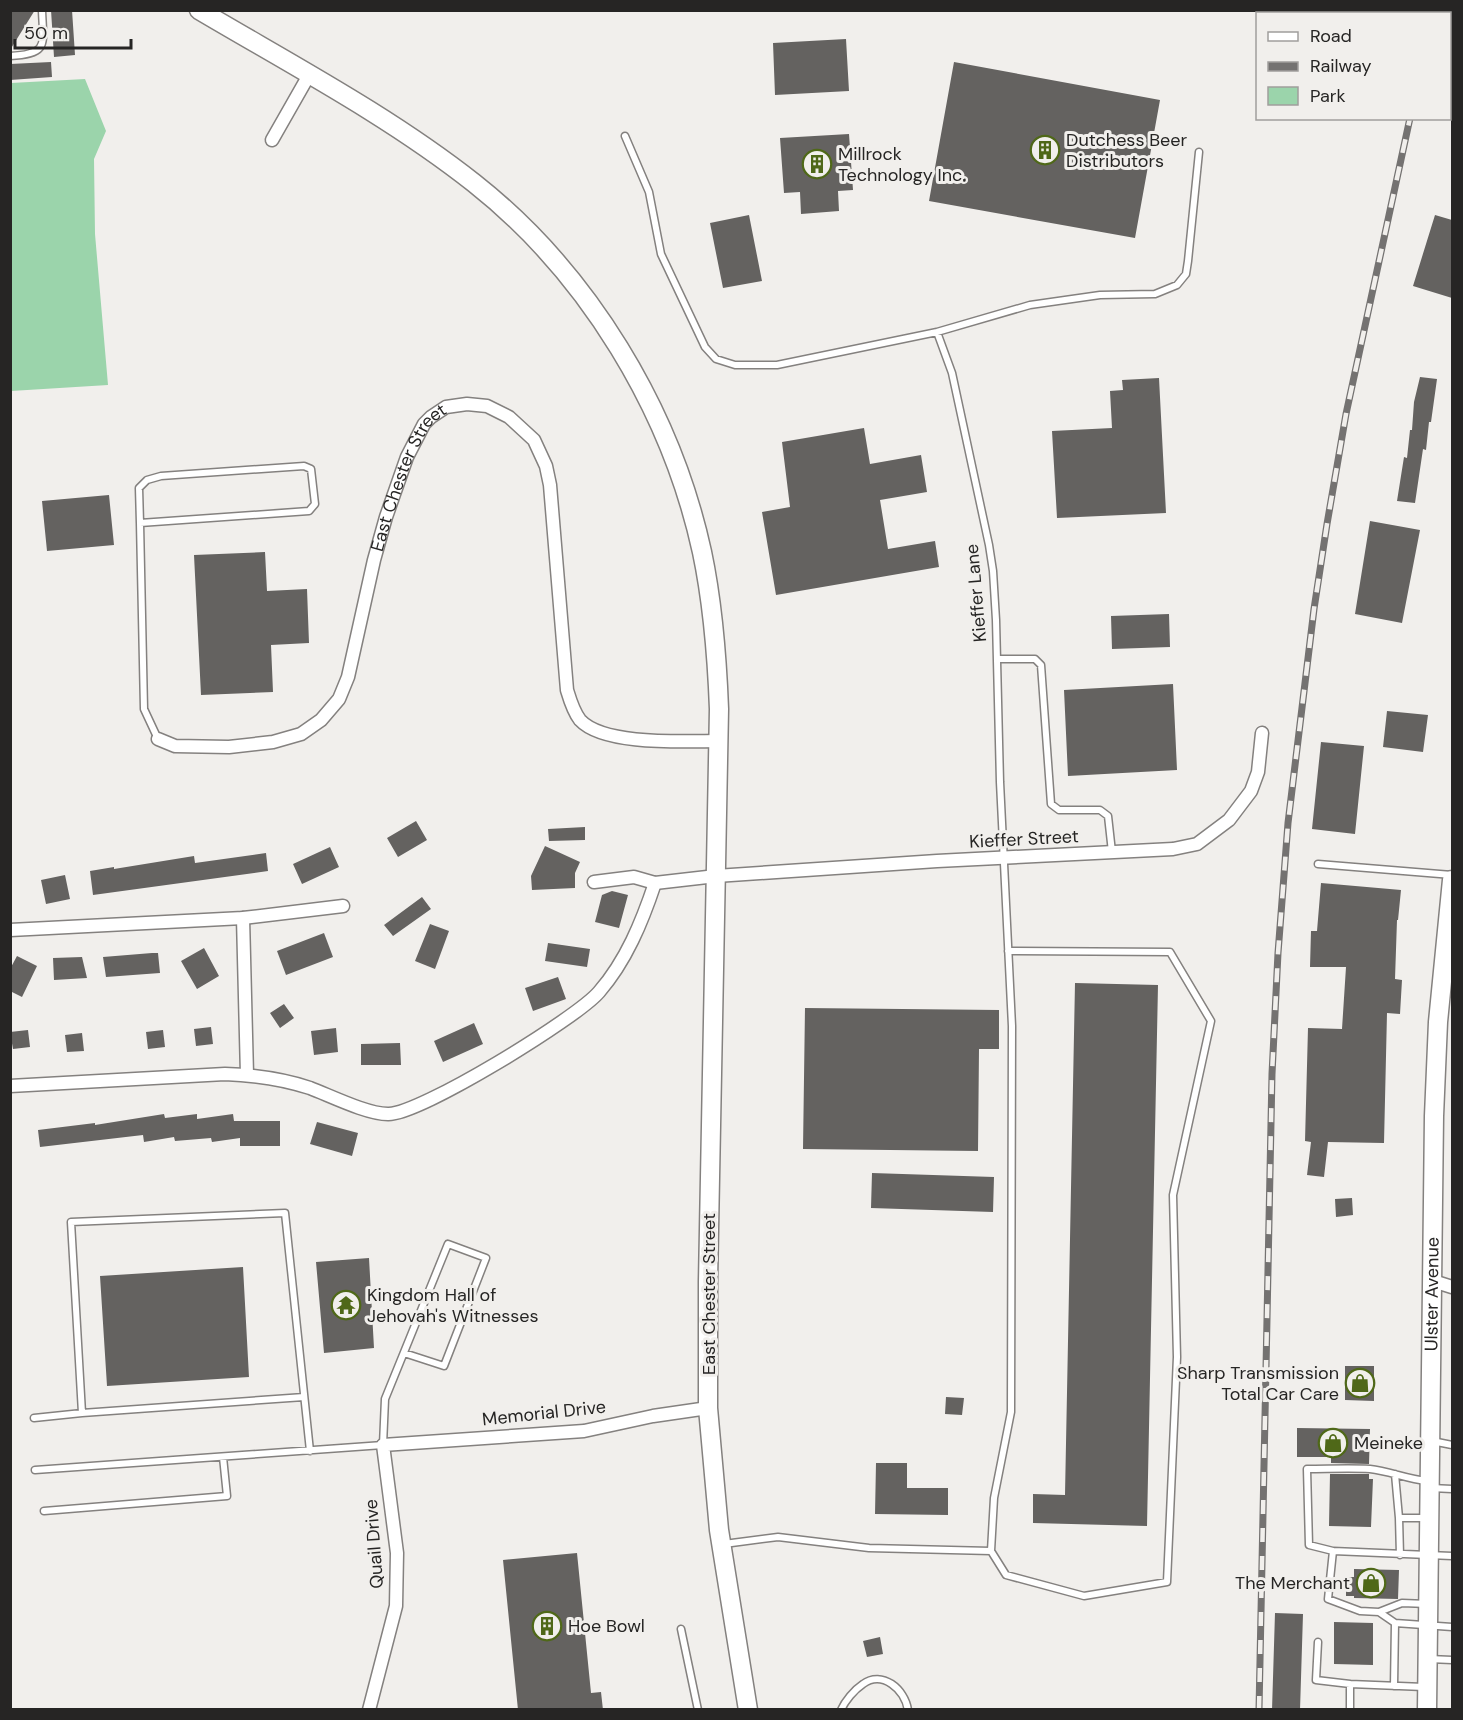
<svg xmlns="http://www.w3.org/2000/svg" width="1463" height="1720" font-family="'DM Sans',sans-serif">
<style>
.green{fill:#9bd4ab}
.building{fill:#646260}
.lines{fill:none;stroke-linecap:round;stroke-linejoin:round}
.lane-casing{stroke:#84817f;stroke-width:9}
.street-casing{stroke:#84817f;stroke-width:15}
.primary-casing{stroke:#84817f;stroke-width:21}
.lane{stroke:#fff;stroke-width:6}
.street{stroke:#fff;stroke-width:12}
.primary{stroke:#fff;stroke-width:18}
.rail-casing{stroke:#747271;stroke-width:7}
.rail{stroke:#f1efec;stroke-width:4.5;stroke-dasharray:14;stroke-linecap:butt}
.labels{text-anchor:middle;dominant-baseline:central;stroke-width:6;stroke-linejoin:round;paint-order:stroke}
.poi-label{font-size:18px;fill:#262524;stroke:#f1efec;text-anchor:start}
.street-label{font-size:18px;fill:#262524;stroke:#f1efec}
</style>
<rect width="100%" height="100%" fill="#f1efec"/>
<!-- green -->
<path class="green" d="M85,79L106,131L94,159L95,234L108,385L11,391V83Z"/>
<!-- building -->
<path class="building" d="M10,10H35L10,50Z
M51,10H72L75,55L54,57Z
M846,39L849,91L775,95L773,43Z
M51,62L52,77L10,80V64Z
M954,62L1160,100L1135,238L929,201Z
M849,134L853,190L838,191L839,211L801,214L800,192L784,193L780,138Z
M749,215L762,281L723,288L710,223Z
M1435,215L1452,220V298L1413,286Z
M1420,377L1437,379L1431,422H1429L1426,450L1423,449L1415,503L1397,501L1404,457L1407,458L1410,430H1412L1414,402Z
M1159,378L1166,513L1057,518L1052,431L1112,428L1110,391L1123,390L1122,380Z
M864,428L870,464L921,455L927,492L880,500L888,549L935,541L939,567L776,595L762,512L790,507L782,442Z
M109,495L114,545L47,551L42,501Z
M1370,521L1420,530L1402,623L1355,614Z
M265,552L267,591L307,589L309,643L271,645L273,692L201,695L194,555Z
M1169,614L1170,647L1112,649L1111,616Z
M1173,684L1177,770L1068,776L1064,690Z
M1387,711L1428,715L1423,752L1383,747Z
M1321,742L1364,746L1355,834L1312,829Z
M416,821L427,840L398,857L387,838Z
M585,827V840L549,841L548,829Z
M545,846L580,862L575,873V888L532,890L531,876Z
M330,847L339,867L302,884L293,864Z
M266,853L268,871L93,895L90,871L114,867V869L194,856L195,863Z
M65,875L70,899L46,904L41,880Z
M1321,883L1401,890L1398,920H1397L1395,979L1402,980L1400,1014L1387,1013L1384,1143L1328,1142L1324,1177L1307,1175L1311,1142L1305,1141L1308,1028L1342,1029L1346,967H1310L1311,931H1317Z
M612,891L628,895L619,928L595,922L602,895Z
M422,897L431,909L393,936L384,925Z
M430,924L449,931L435,969L415,961Z
M324,933L333,957L286,975L277,951Z
M548,943L590,949L587,967L545,961Z
M204,948L219,976L197,989L181,961Z
M152,953H158L160,973L106,977L103,957Z
M17,956L37,966L22,997L10,991V969Z
M82,957L87,978L54,980L53,958Z
M558,977L566,999L533,1011L525,988Z
M1075,983L1158,985L1147,1526L1033,1523V1494L1065,1495Z
M284,1004L294,1018L280,1028L270,1013Z
M805,1008L999,1010V1049H979L978,1151L803,1149Z
M474,1023L483,1044L443,1062L434,1041Z
M211,1027L213,1044L196,1046L194,1029Z
M336,1028L338,1052L314,1055L311,1031Z
M28,1030L30,1047L13,1049L10,1032Z
M163,1030L165,1047L148,1049L146,1032Z
M82,1033L84,1051L67,1052L65,1035Z
M400,1043L401,1065H361V1044Z
M164,1114L165,1118L197,1114V1119L233,1114L234,1121H280V1146H240V1138L212,1142L211,1138L175,1141L174,1137L144,1142L143,1135L40,1147L38,1130L95,1123V1125Z
M317,1122L358,1133L352,1156L310,1144Z
M872,1173L994,1177L993,1212L871,1208Z
M1352,1198L1353,1215L1336,1217L1335,1199Z
M369,1258L374,1348L324,1353L316,1262Z
M243,1267L249,1377L107,1386L100,1276Z
M1345,1366H1374V1401L1345,1400Z
M946,1397L964,1398L962,1415L945,1414Z
M1297,1428L1370,1429L1369,1464L1331,1463V1457H1297Z
M876,1463H907V1488H948V1515L875,1514Z
M1330,1474H1369V1479H1373L1371,1527L1329,1526Z
M577,1553L591,1693L601,1692L603,1710H518L503,1560Z
M1354,1569L1399,1570L1398,1599L1354,1598V1596H1346V1577H1354Z
M1275,1613L1303,1614L1300,1710H1272Z
M1334,1622L1373,1623V1665L1334,1664Z
M880,1637L883,1654L867,1657L863,1641Z"/>
<g class="lines">
<!-- lane casing -->
<g class="lane-casing">
<path id="lane" d="M10,56C50,54 43,44 42,10
M625,136L649,192L661,254L705,347L716,359L735,365H777L937,332L1030,305L1100,295L1155,294L1177,285L1186,274L1188,261L1199,152
M937,332L952,373L989,545L993,571L996,620L1000,782L1012,1026L1011,1412L994,1498L991,1551L1006,1575L1084,1596L1167,1582L1177,1357L1173,1195L1211,1021L1170,952L1008,951
M140,523L139,488L147,480L161,476L304,466L311,469L315,504L309,511L140,523L144,709L158,739
M997,659H1035L1041,665L1051,804L1059,810H1100L1108,816L1112,852
M1318,864L1452,875
M82,1413L304,1397
M34,1418L82,1413L71,1222L285,1213L310,1451
M1432,1441L1452,1445
M35,1470L383,1445L385,1399L448,1244L486,1258L444,1366L404,1353
M1395,1474L1399,1518H1426
M1431,1488L1452,1489
M44,1511L227,1496L223,1457
M1399,1518L1400,1555
M724,1544L778,1537L869,1548L991,1551
M1333,1551L1309,1545L1307,1469C1327,1469 1349,1468 1370,1469C1389,1471 1407,1479 1427,1481
M1379,1612L1402,1603L1428,1604
M1395,1623L1379,1612L1360,1611L1328,1599L1333,1551L1452,1556
M681,1629L698,1710
M1318,1642L1316,1680L1350,1684
M1429,1659L1452,1660
M1394,1686L1395,1623L1452,1627
M841,1710C845,1701 854,1690 863,1684C882,1670 905,1689 908,1710
M1350,1710V1684L1424,1687"/>
</g>
<!-- street casing -->
<g class="street-casing">
<g id="street">
<path d="M272,140L309,75"/>
<path id="s1" d="M158,739L175,746L229,747L273,742L301,734L321,720L339,699L348,677L374,560L386,517L407,457L424,424L431,417L446,407L467,404L487,406L509,417L534,440L546,466L550,485L567,690C570,700 573,711 580,720C604,746 685,741 719,741"/>
<path d="M594,882L634,877L655,883L716,876L937,861L1173,849L1197,844L1229,820L1251,791L1258,772L1262,733"/>
<path d="M243,918L247,1075"/>
<path d="M10,930L243,918L343,906"/>
<path d="M10,1086L225,1074C253,1075 283,1079 310,1088C331,1096 367,1114 388,1114C419,1115 577,1018 599,992C626,961 642,922 655,883"/>
<path d="M1433,1281L1452,1287"/>
<path d="M369,1710L396,1606L397,1553L383,1445L584,1431L653,1416L708,1408"/>
</g>
</g>
<!-- primary casing -->
<g class="primary-casing">
<g id="primary">
<path d="M199,10C292,65 389,116 474,183C588,273 671,410 702,552C713,604 717,656 719,709L708,1282V1408L719,1530L748,1710"/>
<path id="s2" d="M1427,1710L1434,1116L1438,1022L1452,880"/>
</g>
</g>
<!-- lane -->
<use href="#lane" class="lane"/>
<!-- street -->
<use href="#street" class="street"/>
<!-- primary -->
<use href="#primary" class="primary"/>
<!-- rail casing -->
<g class="rail-casing">
<path id="rail" d="M1430,14V10
M1259,1710L1272,1074L1278,953L1288,823L1314,609L1327,524L1346,414L1410,118"/>
</g>
<!-- rail -->
<use href="#rail" class="rail"/>
</g>
<!-- icons -->
<defs>
<g id="building-ring" transform="scale(1.5)"><circle r="9.5" fill="#f1efec" stroke="#4f6818" stroke-width="1.5"/><path d="M-4-6H4V6H1V3H-1V6H-4ZM-2.5-4.3h1.7v1.8h-1.7ZM.8-4.3h1.7v1.8H.8ZM-2.5-1h1.7V.8h-1.7ZM.8-1h1.7V.8H.8Z" fill="#4f6818"/></g>
<g id="temple-ring" transform="scale(1.5)"><circle r="9.5" fill="#f1efec" stroke="#4f6818" stroke-width="1.5"/><path d="M0-6L5-2H3V0L6.5 2.5H4V6H1.5V3h-3V6H-4V2.5H-6.5L-3 0V-2H-5Z" fill="#4f6818"/></g>
<g id="shop-ring" transform="scale(1.5)"><circle r="9.5" fill="#f1efec" stroke="#4f6818" stroke-width="1.5"/><path d="M-5-2.5h2.3a2.7 3.5 0 0 1 5.4 0H5L5.5 6h-11ZM-1.5-2.5h3a1.5 2.3 0 0 0-3 0Z" fill="#4f6818"/></g>
</defs>
<g fill-rule="evenodd">
<use href="#building-ring" x="1045" y="150"/>
<use href="#building-ring" x="817" y="164"/>
<use href="#temple-ring" x="346" y="1305"/>
<use href="#shop-ring" x="1360" y="1383"/>
<use href="#shop-ring" x="1333" y="1443"/>
<use href="#shop-ring" x="1371" y="1583"/>
<use href="#building-ring" x="547" y="1626"/>
</g>
<g class="labels">
<!-- poi labels -->
<g class="poi-label">
<text x="1066" y="140">Dutchess Beer<tspan x="1066" dy="21">Distributors</tspan></text>
<text x="838" y="154">Millrock<tspan x="838" dy="21">Technology Inc.</tspan></text>
<text x="367" y="1295">Kingdom Hall of<tspan x="367" dy="21">Jehovah's Witnesses</tspan></text>
<text x="1339" y="1373" text-anchor="end">Sharp Transmission<tspan x="1339" dy="21">Total Car Care</tspan></text>
<text x="1354" y="1443">Meineke</text>
<text x="1350" y="1583" text-anchor="end">The Merchant</text>
<text x="568" y="1626">Hoe Bowl</text>
</g>
<!-- street labels -->
<g class="street-label">
<text stroke="none"><textPath href="#s1" startOffset="432">East Chester Street</textPath></text>
<text transform="translate(976 593) rotate(-95)">Kieffer Lane</text>
<text transform="translate(1024 839) rotate(-3)">Kieffer Street</text>
<text transform="translate(709 1294) rotate(-90)">East Chester Street</text>
<text stroke="none"><textPath href="#s2" startOffset="416">Ulster Avenue</textPath></text>
<text transform="translate(544 1413) rotate(-6)">Memorial Drive</text>
<text transform="translate(374 1544) rotate(-94)">Quail Drive</text>
</g>
</g>
<!-- border -->
<rect width="1463" height="1720" fill="none" stroke="#262524" stroke-width="24"/>
<!-- legend -->
<rect x="1256" y="12" width="195" height="108" fill="#f1efec" stroke="#a09e9c" stroke-width="1.5"/>
<rect x="1268" y="32" width="30" height="9" fill="#ffffff" stroke="#a09e9c" stroke-width="1.5"/>
<text x="1310" y="42" font-size="18" fill="#262524">Road</text>
<rect x="1268" y="62" width="30" height="9" fill="#747271" stroke="#a09e9c" stroke-width="1.5"/>
<text x="1310" y="72" font-size="18" fill="#262524">Railway</text>
<rect x="1268" y="87" width="30" height="18" fill="#9bd4ab" stroke="#a09e9c" stroke-width="1.5"/>
<text x="1310" y="102" font-size="18" fill="#262524">Park</text>
<!-- scale -->
<path d="M15 39v9h116v-9" fill="none" stroke="#262524" stroke-width="3"/>
<text x="24" y="39" font-size="18" fill="#262524" stroke="#f1efec" stroke-width="4.5" paint-order="stroke">50 m</text>
</svg>
